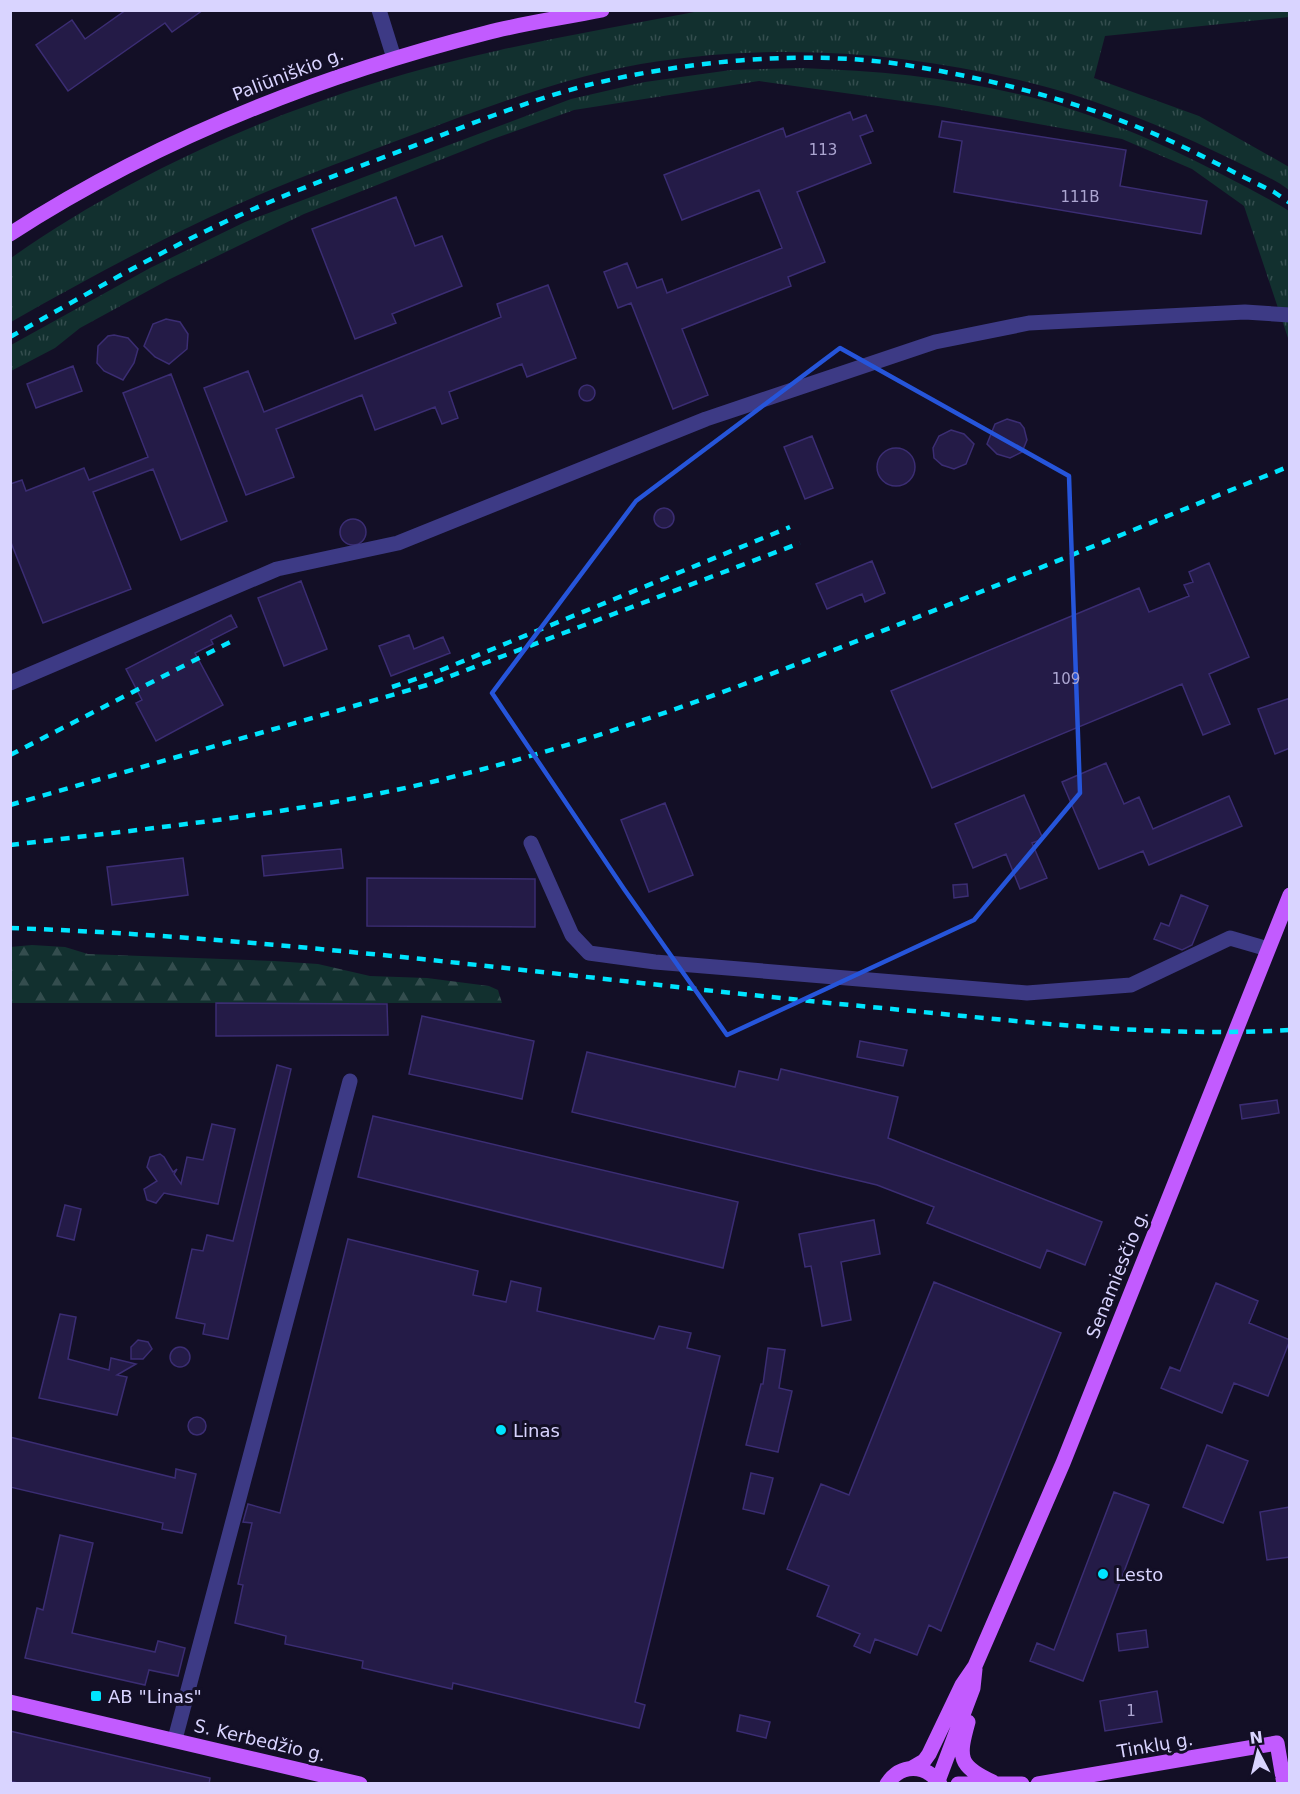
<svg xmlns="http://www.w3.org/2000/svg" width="1300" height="1794" font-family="'DejaVu Sans',sans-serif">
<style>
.grass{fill:url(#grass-tufts)}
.forest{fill:url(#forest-firs)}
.building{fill:#241b47;stroke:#3b2d73;stroke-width:1.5}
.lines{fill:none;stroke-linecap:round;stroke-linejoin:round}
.street{stroke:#3d3a85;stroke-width:15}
.primary{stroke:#c25bff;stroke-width:15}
.rail{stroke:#00e5ff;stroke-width:4.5;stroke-dasharray:9 8;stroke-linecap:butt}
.marked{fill:none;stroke:#2655da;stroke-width:4.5;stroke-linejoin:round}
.poi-dot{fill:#00e5ff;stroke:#130f26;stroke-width:2}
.labels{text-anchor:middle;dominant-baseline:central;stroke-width:6;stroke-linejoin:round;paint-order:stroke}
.number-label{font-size:15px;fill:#aca6d1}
.street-label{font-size:18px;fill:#d9d4ff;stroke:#130f26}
.poi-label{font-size:18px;fill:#d9d4ff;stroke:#130f26;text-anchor:start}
</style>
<defs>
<pattern id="grass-tufts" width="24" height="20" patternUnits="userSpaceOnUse" patternTransform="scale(1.5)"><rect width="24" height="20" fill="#12302f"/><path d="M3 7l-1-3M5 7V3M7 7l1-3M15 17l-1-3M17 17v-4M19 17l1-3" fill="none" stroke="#344d4e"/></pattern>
<pattern id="forest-firs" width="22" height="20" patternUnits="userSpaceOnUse" patternTransform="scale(1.5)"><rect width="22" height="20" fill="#12302f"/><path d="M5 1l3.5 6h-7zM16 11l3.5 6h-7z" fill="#344d4e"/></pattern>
</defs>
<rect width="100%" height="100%" fill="#130f26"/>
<!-- grass -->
<path class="grass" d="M705,10L1289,11V17L1105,36L1094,78L1199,116L1277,160L1289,167V190C1273,178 1253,170 1235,161C1182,135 1128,112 1071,94C939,55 797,41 660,61C575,73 492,105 412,135C344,161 275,186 210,217C142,249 76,285 11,322V258C156,156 327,88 500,50C568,35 637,23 705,10Z
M801,68C889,71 977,80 1062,106C1139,131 1211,167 1281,206L1289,211V341L1244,206L1192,169L1122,139L938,106L759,81L574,110L493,139L304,214L168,280L80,328L55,348L11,371V345L150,268L245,222L571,99L645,82L731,70Z"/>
<!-- forest -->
<path class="forest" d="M32,945L65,947L88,954L274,961L318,964L370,976L427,978L489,986L498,990L502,1003H11L10,947Z"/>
<!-- building -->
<path class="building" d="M126,10H203L172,32L165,23L68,91L36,45L72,20L85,39Z
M850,112L853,120L866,115L873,131L860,136L871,163L797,192L825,262L788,277L791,286L682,329L708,395L673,409L631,303L618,308L604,272L627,263L637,288L662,279L667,293L782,248L759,190L682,220L664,175L783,128L786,137Z
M942,121L1126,150L1120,186L1207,201L1201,234L954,192L962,141L939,137Z
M396,197L415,246L442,236L462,286L392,314L396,323L355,339L312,229Z
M548,285L576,358L527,377L522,364L449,392L458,418L442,424L435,407L375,430L362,395L276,429L294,477L246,495L204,388L248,371L264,412L501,317L497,304Z
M166,319L180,322L188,334L187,349L169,364L155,357L144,346L153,324Z
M114,335L128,338L138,349L134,363L123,380L104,371L97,363L98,346L108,336Z
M73,366L82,391L36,408L27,384Z
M171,374L227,521L181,540L153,469L93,492L131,589L43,623L10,540V484L22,480L26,491L84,468L89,480L148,457L123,393Z
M579 393a8 8 0 1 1 16 0a8 8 0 1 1-16 0Z
M1007,419L1020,423L1024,428L1027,440L1022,452L1010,458L997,454L987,444L995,424Z
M951,430L964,434L974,444L966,464L954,469L942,465L934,458L933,448L939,436Z
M812,436L833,488L805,499L784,447Z
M877 467a19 19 0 1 1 38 0a19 19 0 1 1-38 0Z
M654 518a10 10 0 1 1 20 0a10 10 0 1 1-20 0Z
M340 532a13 13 0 1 1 26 0a13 13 0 1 1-26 0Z
M872,561L885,593L865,602L862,594L827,609L816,584Z
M1209,563L1249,657L1209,674L1230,724L1203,735L1182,684L932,788L891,691L1139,588L1149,612L1189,596L1184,585L1193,582L1189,572Z
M301,581L327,649L284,666L258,598Z
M231,615L237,627L211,640L213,644L195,653L223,705L156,741L136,703L142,700L126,669Z
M409,635L414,649L443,637L450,653L391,676L379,646Z
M1290,698V748L1275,754L1258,709Z
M1106,763L1124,804L1139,797L1153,829L1229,796L1242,826L1149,865L1143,851L1099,869L1062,782Z
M1024,795L1043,839L1032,843L1047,878L1020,889L1006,854L973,868L955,824Z
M665,803L693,875L649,892L621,820Z
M341,849L343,868L264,876L262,856Z
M183,858L188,895L112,905L107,867Z
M367,878L535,879V927L367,926Z
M967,884L968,896L954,898L953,885Z
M1181,895L1208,906L1192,945L1182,950L1154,939L1161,923L1169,926Z
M216,1003L387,1004L388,1035L216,1036Z
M422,1016L534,1041L522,1099L409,1074Z
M860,1041L907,1050L903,1066L857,1057Z
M587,1052L735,1087L739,1071L778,1080L781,1069L898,1097L888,1138L1102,1222L1085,1265L1047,1250L1040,1268L927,1223L934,1207L877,1185L572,1112Z
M277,1065L291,1069L228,1339L203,1334L205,1324L176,1318L192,1249L203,1251L207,1235L233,1241Z
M1277,1100L1279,1113L1242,1119L1240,1105Z
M373,1116L738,1202L723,1268L358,1177Z
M212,1124L235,1129L218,1204L164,1193L156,1203L147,1200L144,1189L157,1181L147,1167L150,1157L160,1154L164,1157L173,1172L177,1169L174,1174L181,1184L187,1157L203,1160Z
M65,1205L81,1209L74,1240L57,1236Z
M874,1220L880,1254L841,1262L851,1320L822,1326L811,1266L805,1267L799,1234Z
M348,1239L478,1271L473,1295L506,1302L511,1281L541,1288L537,1311L654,1339L659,1326L691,1333L687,1348L720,1356L635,1702L645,1705L639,1728L453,1683L452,1689L362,1668L363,1661L285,1644L286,1636L235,1623L243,1585L238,1584L252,1523L243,1522L248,1504L280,1513Z
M934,1282L1061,1333L941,1631L929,1625L917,1655L875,1639L870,1653L854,1646L860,1634L817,1616L829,1586L787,1569L821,1484L849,1495Z
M1216,1283L1258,1301L1249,1323L1290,1340L1268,1396L1234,1383L1222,1413L1161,1388L1170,1367L1180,1371Z
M60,1314L76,1317L68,1359L109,1370L111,1358L136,1364L117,1375L127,1377L117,1415L39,1398Z
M138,1340L148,1342L152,1349L143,1359H131V1347Z
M170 1357a10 10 0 1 1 20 0a10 10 0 1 1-20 0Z
M768,1348L785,1350L779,1388L792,1391L778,1452L746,1445L761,1384H763Z
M188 1426a9 9 0 1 1 18 0a9 9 0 1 1-18 0Z
M10,1437L175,1478L176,1469L196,1474L182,1533L162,1529L163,1523L10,1487Z
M1207,1445L1248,1461L1223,1523L1183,1507Z
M751,1473L773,1478L764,1514L743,1509Z
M1114,1492L1149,1505L1083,1681L1030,1661L1037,1643L1054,1650Z
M1290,1507V1557L1267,1560L1260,1512Z
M60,1535L93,1543L72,1633L155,1652L158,1641L185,1648L178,1676L149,1670L145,1685L25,1658L37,1608L43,1610Z
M1146,1630L1148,1647L1119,1651L1117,1634Z
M1157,1691L1162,1722L1105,1731L1100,1701Z
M740,1715L770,1722L766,1738L737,1731Z
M10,1731L210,1778L209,1784H22L10,1781Z"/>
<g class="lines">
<!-- street -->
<path class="street" d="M379,10L394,58
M10,683L277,569L398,543L706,419L935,342L1029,323L1245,312L1290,315
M531,843L572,935L589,953L655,962L1027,993L1131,985L1230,938L1268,949
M175,1739L350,1081"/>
<!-- primary -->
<path class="primary" d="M10,234C157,139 317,76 486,33C524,23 563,18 602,10
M10,1702L360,1784
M968,1722C958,1758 958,1766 993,1782
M912,1768L924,1761L929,1754L962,1685L975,1666L1063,1463L1290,895
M938,1781L973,1688L975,1669
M887,1784C901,1763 926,1764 940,1784
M958,1784H1022
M1038,1784L1277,1743L1284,1784"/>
<!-- rail -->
<path class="rail" d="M10,337C75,301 139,263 206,231C275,197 347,171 419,144C473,123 528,101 584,86C683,61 805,49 906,65C986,78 1065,98 1140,128C1186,146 1230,171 1274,192L1290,203
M392,687L439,671L790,527
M10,755L234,640
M10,805L427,685L800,543
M10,845C160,827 310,813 456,776C581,745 701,701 821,655C978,594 1133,530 1290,466
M10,928C298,938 585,980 871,1007C1010,1020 1150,1038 1290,1030"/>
</g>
<!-- marked area -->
<path class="marked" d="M840,348L1069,476L1080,793L974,920L727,1035L624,889L492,693L636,501Z"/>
<!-- markers -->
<g class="poi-dot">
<circle cx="501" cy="1430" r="6"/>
<circle cx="1103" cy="1574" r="6"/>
<rect x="90" y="1690" width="12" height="12" rx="3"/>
</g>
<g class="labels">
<!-- number labels -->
<g class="number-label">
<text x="823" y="150">113</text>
<text x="1080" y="197">111B</text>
<text x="1066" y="679">109</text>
<text x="1131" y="1711">1</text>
</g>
<!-- street labels -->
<g class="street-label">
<text transform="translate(288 74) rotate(-21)">Paliūniškio g.</text>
<text transform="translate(1117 1274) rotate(-68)">Senamiesčio g.</text>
<text transform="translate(260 1740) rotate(13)">S. Kerbedžio g.</text>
<text transform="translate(1155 1745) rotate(-10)">Tinklų g.</text>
</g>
<!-- poi labels -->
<g class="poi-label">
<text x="513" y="1430">Linas</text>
<text x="1115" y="1574">Lesto</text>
<text x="108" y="1696">AB "Linas"</text>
</g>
</g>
<!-- border -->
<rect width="1300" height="1794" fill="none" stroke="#d9d4ff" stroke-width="24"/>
<!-- north arrow -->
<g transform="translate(1258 1752) rotate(353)" stroke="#130f26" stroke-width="4.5" paint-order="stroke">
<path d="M0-4.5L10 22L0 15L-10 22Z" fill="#d9d4ff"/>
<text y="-9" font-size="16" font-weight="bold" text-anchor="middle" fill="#d9d4ff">N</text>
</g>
</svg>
